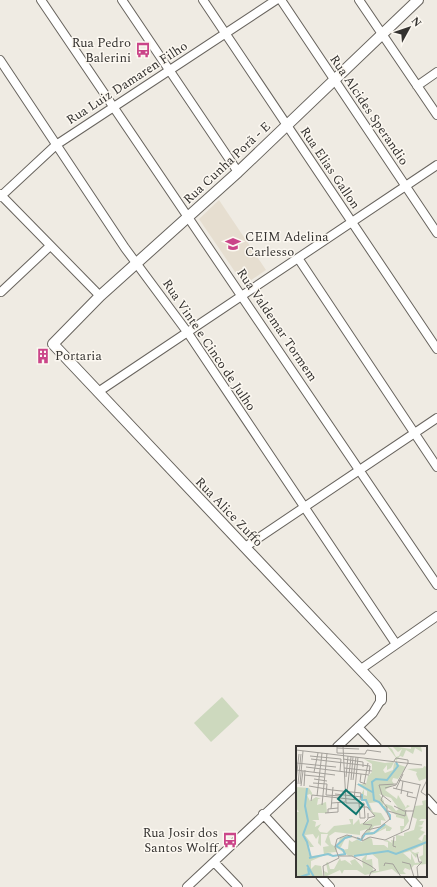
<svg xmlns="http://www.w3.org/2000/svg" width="437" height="887" font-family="Spectral,serif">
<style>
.built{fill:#e6ded0}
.green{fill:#cdd9be}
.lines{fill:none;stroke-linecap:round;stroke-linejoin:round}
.minor-casing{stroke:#68645e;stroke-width:10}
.tertiary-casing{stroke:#68645e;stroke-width:12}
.minor{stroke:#fff;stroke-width:8}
.tertiary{stroke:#fff;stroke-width:10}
.labels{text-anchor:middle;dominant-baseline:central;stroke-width:3;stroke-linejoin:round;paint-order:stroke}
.poi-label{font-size:13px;fill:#343230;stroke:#fcf8f1;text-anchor:end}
.street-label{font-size:13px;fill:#343230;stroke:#fcf8f1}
.inset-river{fill:none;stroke:#8bc6d4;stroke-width:2}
.inset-road{fill:none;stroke:#a4a19b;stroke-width:1}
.view{fill:#0f766e;fill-opacity:0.15;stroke:#0f766e;stroke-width:2}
.inset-edge{fill:none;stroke:#343230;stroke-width:2}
</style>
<rect width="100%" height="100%" fill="#efebe3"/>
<!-- built -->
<path class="built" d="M219,200L266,270L244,285L199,219Z"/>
<!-- green -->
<path class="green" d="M222,697L239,716L211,742L194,723Z"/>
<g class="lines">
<!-- minor casing -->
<g class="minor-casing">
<path id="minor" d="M41,0L437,585
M122,0L238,172
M203,0L437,349
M281,0L437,233
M359,0L437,115
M0,60L125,248L188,333L396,644
M417,86L437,72
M0,194L100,296
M0,197L56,145L276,0
M298,258L437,467
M1,292L50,246
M98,392L437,165
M245,547L437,418
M361,669L437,616
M358,727L377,747
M337,747L373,713L381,700
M426,798L437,810
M263,814L297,851
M214,862L238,887
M320,876L330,887
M408,876L418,887
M187,887L297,784"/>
</g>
<!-- tertiary casing -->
<g class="tertiary-casing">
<path id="tertiary" d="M381,700V694L376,686L53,344L100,296L238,172L418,0"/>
</g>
<!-- minor -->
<use href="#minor" class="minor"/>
<!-- tertiary -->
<use href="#tertiary" class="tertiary"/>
</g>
<!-- icons -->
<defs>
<g id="bus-bare" transform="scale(1.2)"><path d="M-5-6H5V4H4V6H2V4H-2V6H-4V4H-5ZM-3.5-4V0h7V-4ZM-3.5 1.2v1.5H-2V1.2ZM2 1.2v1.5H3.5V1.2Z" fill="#ca4589" stroke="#fcf8f1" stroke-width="2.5" paint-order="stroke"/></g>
<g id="school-bare" transform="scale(1.2)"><path d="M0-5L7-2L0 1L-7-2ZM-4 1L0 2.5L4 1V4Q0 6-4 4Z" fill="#ca4589" stroke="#fcf8f1" stroke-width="2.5" paint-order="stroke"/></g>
<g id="building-bare" transform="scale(1.2)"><path d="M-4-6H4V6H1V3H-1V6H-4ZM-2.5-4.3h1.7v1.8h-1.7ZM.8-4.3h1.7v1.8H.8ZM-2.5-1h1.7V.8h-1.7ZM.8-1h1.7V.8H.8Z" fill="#ca4589" stroke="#fcf8f1" stroke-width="2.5" paint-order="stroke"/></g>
</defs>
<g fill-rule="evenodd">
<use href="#bus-bare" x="143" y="50"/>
<use href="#school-bare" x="233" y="244"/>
<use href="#building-bare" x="43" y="356"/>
<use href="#bus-bare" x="230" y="840"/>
</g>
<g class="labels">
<!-- poi labels -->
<g class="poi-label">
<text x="131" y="43">Rua Pedro<tspan x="131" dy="15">Balerini</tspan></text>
<text x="245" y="237" text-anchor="start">CEIM Adelina<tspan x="245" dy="15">Carlesso</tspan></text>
<text x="55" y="356" text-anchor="start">Portaria</text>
<text x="218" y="833">Rua Josir dos<tspan x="218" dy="15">Santos Wolff</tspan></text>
</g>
<!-- street labels -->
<g class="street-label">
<text transform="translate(127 83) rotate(-33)">Rua Luiz Damaren Filho</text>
<text transform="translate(369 110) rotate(56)">Rua Alcides Sperandio</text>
<text transform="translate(227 163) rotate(-43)">Rua Cunha Porã - E</text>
<text transform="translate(330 168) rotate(56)">Rua Elias Gallon</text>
<text transform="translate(277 325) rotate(56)">Rua Valdemar Tormem</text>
<text transform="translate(209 345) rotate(56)">Rua Vinte e Cinco de Julho</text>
<text transform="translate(229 512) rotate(46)">Rua Alice Zuffo</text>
</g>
</g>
<!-- overview -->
<g transform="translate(296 746)">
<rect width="131" height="131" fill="#efebe3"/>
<path d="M91,0L96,3L100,11L103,10L106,3L102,6L96,0L115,3V0H125L126,6L119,2L117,8L110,4L107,11L104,10L100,15V12ZM68,13L89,17L98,16L95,22L91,24V19L87,24L89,27L97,24L98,17L110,21L102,33L97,32L96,35L98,38L89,44L101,53L102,49L110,62L111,59L114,60L109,63L113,75L105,87L104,80H108V73L100,71V69L91,61L90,67L83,56L73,57L77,66L85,67L90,75L85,74V79L78,80L73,87L84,84L89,78L96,82L94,85H90V82L76,89L70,88L66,94L71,83L64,85V89L39,86L33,90L35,98L38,100L42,99L44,92L52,89L66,96L72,91L76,93L77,99H88L92,102V96L88,95L91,94L96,97L95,94L100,95V89L108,90V87L118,84L121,73L116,71L119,60L127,59L126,55L130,54L131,77L130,73H125L123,75H128L126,79L122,80L127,81L124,84L129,86L122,93L126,95L128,89H131V118L118,119L114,124L109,122L107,125L110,128H102L96,123L69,129L61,124H48L46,128L44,124L29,131L28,125L32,127L30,117L32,116L34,123H38L44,112L45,115L49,114L56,119L54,115L59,113L67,122L66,113L70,109L53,110L41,102L40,106L30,107H35L36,110L31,108L15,115V123L19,119L25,120L27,131H0V66H3L0,62V41L13,42L16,47V50L14,48L11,49L14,55L20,51L25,53H22L21,59L30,56L31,67H22L23,74H16L20,76L19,81L25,78L22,83L24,86L31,87L38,80L55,78L53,73H57V79L63,73L64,78L70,76L79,71L65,49L68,43V49L71,50V45L60,38H70L72,30L76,26V18ZM83,48L95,52L103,63L100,65L96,60L90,58L87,61L88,55ZM17,88L20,93L23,89L22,97L25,100V88H32L29,96L33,100L27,101L28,109L16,110L13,108L11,95L14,101H18L9,89ZM56,91L62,93L56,96L53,94L52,103L45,104L41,101H45L49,93ZM127,99V109L123,111L126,116L119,117L115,107V114L107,107L114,105L120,112L123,106L119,107L115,105ZM76,108L82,113L83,125H77L76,113L70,114L71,109ZM128,20L131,21V32L123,35L120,28L121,26L111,23L127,22Z" fill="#cdd9be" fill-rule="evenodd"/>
<path class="inset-river" d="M62,38L78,47M11,42L9,60L12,75L7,89L11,96L15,112M66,48V54H70L74,64M94,74V69L83,56L78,54L76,36L80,33L91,34L102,20L100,16M61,92L65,94L69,88L78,87L89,78M49,108L47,104L40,100L49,92L56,90M58,110L92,105L100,108L131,96M13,112L32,108L37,110L50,108M11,119L18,131M4,131L13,128L12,122"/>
<path class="inset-road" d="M47,0L50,57H63L64,72H69M41,1V7L69,8M41,2L63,3M0,4L126,19M69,8L71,4L85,6M14,10L45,13L44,25M15,13L74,20L73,28M47,13L67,16V21M98,15L100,12L112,14V17M0,17L40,21M10,21L73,29M48,22L76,25M0,24L39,29M18,26L22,7M65,28L64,36L70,38M8,29L28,31M50,31L52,10M18,33L31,35M55,34L57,11M57,34L60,11M102,34L125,39M131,34L125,46L131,50M0,35L3,8M17,37L31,38L30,49M2,38L5,8M4,38L7,5M68,38L72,17M5,40L7,25M8,40L9,24M13,40L36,44M89,42L100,39L112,17M97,42L117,47M100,43L107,28M36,44L65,47L64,54M51,46L55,11M112,46L111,50L120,52M39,48L66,51M105,48L107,35M30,49L45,50M87,49L85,54L91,61V67L94,73L84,81L71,84L66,90V95L74,91L89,94L113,83L124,39M21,50L26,7M58,54L62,11M15,55L16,49L62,54M95,56L86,49L83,39L100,38M36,57L49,56M63,58L68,57L69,72M26,59L31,7M98,60L108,65H117M63,61H71L79,70L72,72M35,63L37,41M92,65L109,70L110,64M29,67L42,66V56M32,67V63L42,62M72,67V73L67,78L76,79L73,83M98,91L97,100L100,101M121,108L123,116H126L121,121L122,131M43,110H56L75,120L80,124L75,126L73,131M106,116L114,118L118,131M88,120L89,117L97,118L105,131M28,131L27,120L43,112L39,101L41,93L51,89L64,93"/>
<path class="view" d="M50,44L67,59L60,68L42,53Z"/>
<rect width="131" height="131" class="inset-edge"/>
</g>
<!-- north arrow -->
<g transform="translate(409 28) rotate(50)" stroke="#fcf8f1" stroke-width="3" paint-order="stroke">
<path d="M0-3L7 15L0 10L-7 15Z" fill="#343230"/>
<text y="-6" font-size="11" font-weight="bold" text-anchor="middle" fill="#343230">N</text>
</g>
</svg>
